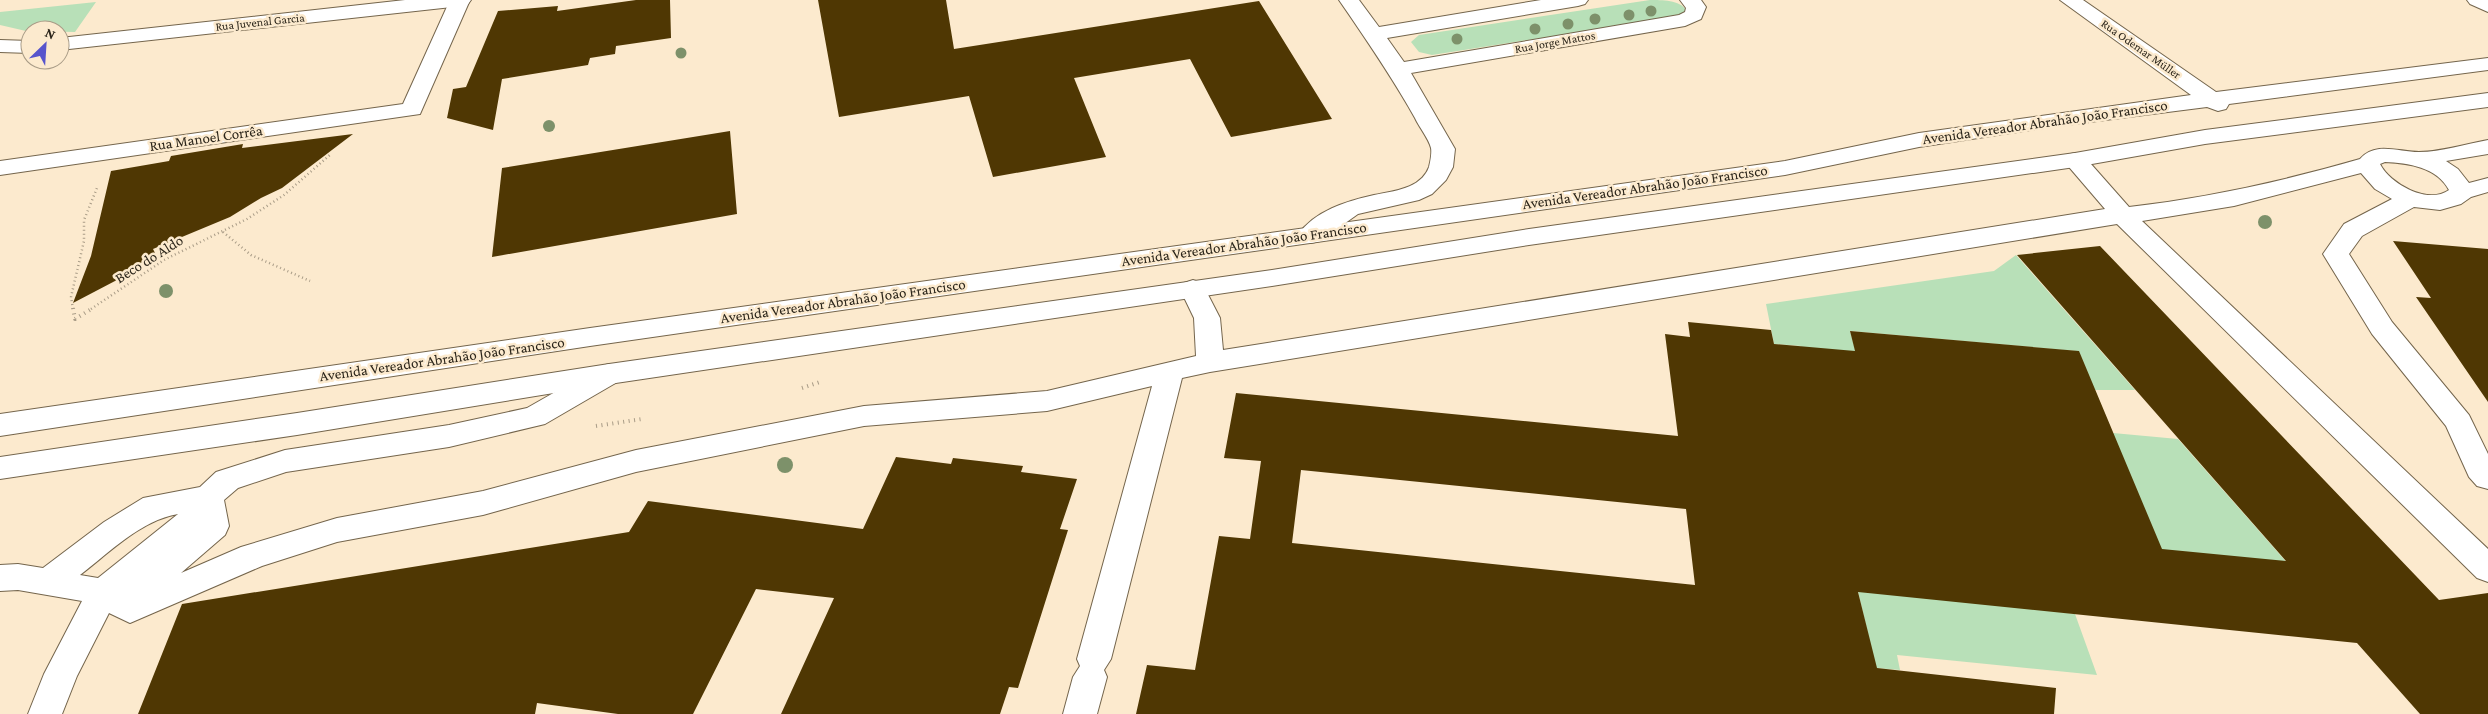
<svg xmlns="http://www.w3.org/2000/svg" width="2488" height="714" font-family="'Crimson Pro',serif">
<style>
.green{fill:#b8e0b8}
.building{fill:#4f3703;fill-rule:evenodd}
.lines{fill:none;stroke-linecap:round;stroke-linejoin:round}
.lane-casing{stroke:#74654c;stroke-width:2}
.street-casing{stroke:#74654c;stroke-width:2}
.secondary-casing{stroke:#74654c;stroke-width:2}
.primary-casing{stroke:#74654c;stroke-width:2}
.path-far1{stroke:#a99c87;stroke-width:2.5;stroke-dasharray:1 3;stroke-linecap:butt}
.path{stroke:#a99c87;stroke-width:4;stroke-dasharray:1 4.5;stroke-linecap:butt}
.lane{fill:#fff;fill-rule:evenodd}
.street{fill:#fff;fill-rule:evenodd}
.secondary{fill:#fff;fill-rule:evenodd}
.primary{fill:#fff;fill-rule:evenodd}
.tree{fill:#7d916a}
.labels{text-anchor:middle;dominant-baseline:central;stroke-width:5;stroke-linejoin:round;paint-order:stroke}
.far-street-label{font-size:12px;fill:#2b251a;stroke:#fceace}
.street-label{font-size:15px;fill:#2b251a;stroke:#fceace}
</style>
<rect width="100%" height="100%" fill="#fceace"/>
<!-- green -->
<path class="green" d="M1650,0C1662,0 1680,0 1686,10L1683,14L1676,17L1432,55L1419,52L1411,42L1419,35Z
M96,2L75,32L26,31L0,25V12Z
M2016,255L2135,390H2092L2075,351L1850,331L1861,371L1805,366L1801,346L1774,344L1766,304L1994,271Z
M2113,433L2178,439L2297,574L2129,546Z
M1856,583L2075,614L2097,675L1897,655L1900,670L1876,668Z"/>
<!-- building -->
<path class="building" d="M636,0H670L671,38L616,46L615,54L590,58L588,65L502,79L493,130L447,118L453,89L466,87L498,11L558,6L557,11Z
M818,0H946L954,49L1259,1L1332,119L1231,137L1190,59L1074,78L1106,157L993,177L969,96L839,117Z
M730,131L737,214L492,257L502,168Z
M353,134L282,188L261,198L230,217L153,249L155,253L137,266L136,270L73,303L91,256L111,171L169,161L171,156L243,144L242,148Z
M2393,241L2488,249V402L2416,297L2431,298Z
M2100,246L2439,600L2488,593V714H2420L2357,643L1858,592L1877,668L2056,688L2054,714H1136L1147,665L1195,670L1219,536L1250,539L1261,461L1224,458L1236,393L1678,436L1665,334L1690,337L1688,322L1771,330L1774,344L1855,351L1850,331L2079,351L2162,549L2286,561L2017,255ZM1301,470L1686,509L1695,585L1292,543Z
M896,457L951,464L953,458L1023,466L1021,472L1077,479L1060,529L1068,530L1018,688L1009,687L1000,714H781L834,598L756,589L693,714H618L537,703L535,714H138L182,604L629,532L648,501L863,529Z"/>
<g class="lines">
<!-- lane casing -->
<g class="lane-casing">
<path id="lane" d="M2488,140V154L2446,161L2458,169L2469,183L2488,178V192L2471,197L2461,204L2440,210L2414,207L2362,236L2349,254L2392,322L2469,415L2488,454V489L2477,486L2469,477L2446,426L2372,334L2323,254L2344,224L2392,199L2375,189L2361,173L2234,206L2142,221L2488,549V582L2477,578L2117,224L1210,372L1182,378L1111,659L1104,670L1107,677L1097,714H1063L1073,677L1080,666L1077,659L1152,386L1047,411L864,426L636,472L483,515L337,542L262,566L130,623L109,613L77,676L62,714H28L44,674L82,601L18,590L0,591V565L18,564L43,568L104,522L143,498L200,487L216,472L285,450L449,425L527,408L599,367L609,364L619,367L623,374L619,381L545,424L449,447L286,472L238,488L224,500L229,526L225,535L181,573L241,547L337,518L483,491L636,450L864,406L1047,391L1196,356L1194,318L1180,289L1184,283L1193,280L1202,283L1220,318L1223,350L2105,209L2063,160L2067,155L2075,153L2083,155L2129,207C2207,198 2284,181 2360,159C2375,141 2399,152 2419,152C2441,152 2466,144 2488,140ZM2385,162C2408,163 2437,167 2449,190C2428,205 2390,184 2380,164ZM178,514L98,578L80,575C109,553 141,520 178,514Z"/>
</g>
<!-- street casing -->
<g class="street-casing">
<path id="street" d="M450,0H470L420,114L0,175V161L403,104Z
M1339,0H1359L1379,27L1541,0H1588L1585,4L1578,6L1387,38L1404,62L1679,15L1685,12L1686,8L1680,0H1701L1706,7L1701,19L1685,26L1411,73L1455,149L1453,167L1446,180L1432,194L1419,200L1358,214L1320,241L1311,243L1302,241L1298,235C1314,211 1347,201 1374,195C1393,191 1421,189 1429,167C1430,163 1432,153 1431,148C1429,139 1419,127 1415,118C1392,77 1366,39 1339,0Z
M2467,0H2488V12L2470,4Z"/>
</g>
<!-- secondary casing -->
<g class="secondary-casing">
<path id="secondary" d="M405,0H471L468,4L461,6L60,50V38Z
M0,40L30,41V53L0,52Z"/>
</g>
<!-- primary casing -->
<g class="primary-casing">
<path id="primary" d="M2060,0H2083L2216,92L2488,58V70L2229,104L2226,109L2218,111L2207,107L2050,127L1919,147L1785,175L590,346L0,436V414L590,328L1785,161L1919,133L2191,95Z
M2488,93V107L2205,144L2075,167L1529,245L1272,286L609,384L297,435L0,479V457L297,413L609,364L1272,270L1529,229L2075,153L2205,130Z"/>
</g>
<!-- path-far1 -->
<path class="path-far1" d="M223,232L251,255L310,281
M73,309L71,297L84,241V220L97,188
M91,309L164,260L247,219L284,195L331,154"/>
<!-- path -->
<path class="path" d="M73,308L75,319L93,308
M802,388L820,382
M596,426L642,419"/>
<!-- lane -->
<use href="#lane" class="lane"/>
<!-- street -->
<use href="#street" class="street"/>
<!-- secondary -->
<use href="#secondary" class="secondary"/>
<!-- primary -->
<use href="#primary" class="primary"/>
</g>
<!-- trees -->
<g class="tree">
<circle cx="1651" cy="11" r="5.5"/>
<circle cx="1629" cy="15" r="5.5"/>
<circle cx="1595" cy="19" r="5.5"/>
<circle cx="1568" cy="24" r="5.5"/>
<circle cx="1535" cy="29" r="5.5"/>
<circle cx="1457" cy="39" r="5.5"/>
<circle cx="681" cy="53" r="5.5"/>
<circle cx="549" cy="126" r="6"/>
<circle cx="2265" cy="222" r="7"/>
<circle cx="166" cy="291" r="7"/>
<circle cx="785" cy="465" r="8"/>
</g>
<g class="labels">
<!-- far-street labels -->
<g class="far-street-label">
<text transform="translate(260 22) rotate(-6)">Rua Juvenal Garcia</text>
<text transform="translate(1555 42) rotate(-10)">Rua Jorge Mattos</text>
<text transform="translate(2141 49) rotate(35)">Rua Odemar Müller</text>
</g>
<!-- street labels -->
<g class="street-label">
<text transform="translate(2045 122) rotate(-8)">Avenida Vereador Abrahão João Francisco</text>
<text transform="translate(206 138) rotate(-8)">Rua Manoel Corrêa</text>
<text transform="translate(1645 187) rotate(-8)">Avenida Vereador Abrahão João Francisco</text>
<text transform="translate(1244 244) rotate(-8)">Avenida Vereador Abrahão João Francisco</text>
<text transform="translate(149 259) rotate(-32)">Beco do Aldo</text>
<text transform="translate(843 301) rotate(-8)">Avenida Vereador Abrahão João Francisco</text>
<text transform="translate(442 359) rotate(-8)">Avenida Vereador Abrahão João Francisco</text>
</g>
</g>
<!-- north arrow -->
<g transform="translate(45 45) rotate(25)"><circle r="24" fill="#fceace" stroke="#a89b86"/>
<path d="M0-4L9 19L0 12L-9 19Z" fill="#5754cc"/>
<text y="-8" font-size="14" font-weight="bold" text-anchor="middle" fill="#2b251a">N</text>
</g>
</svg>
